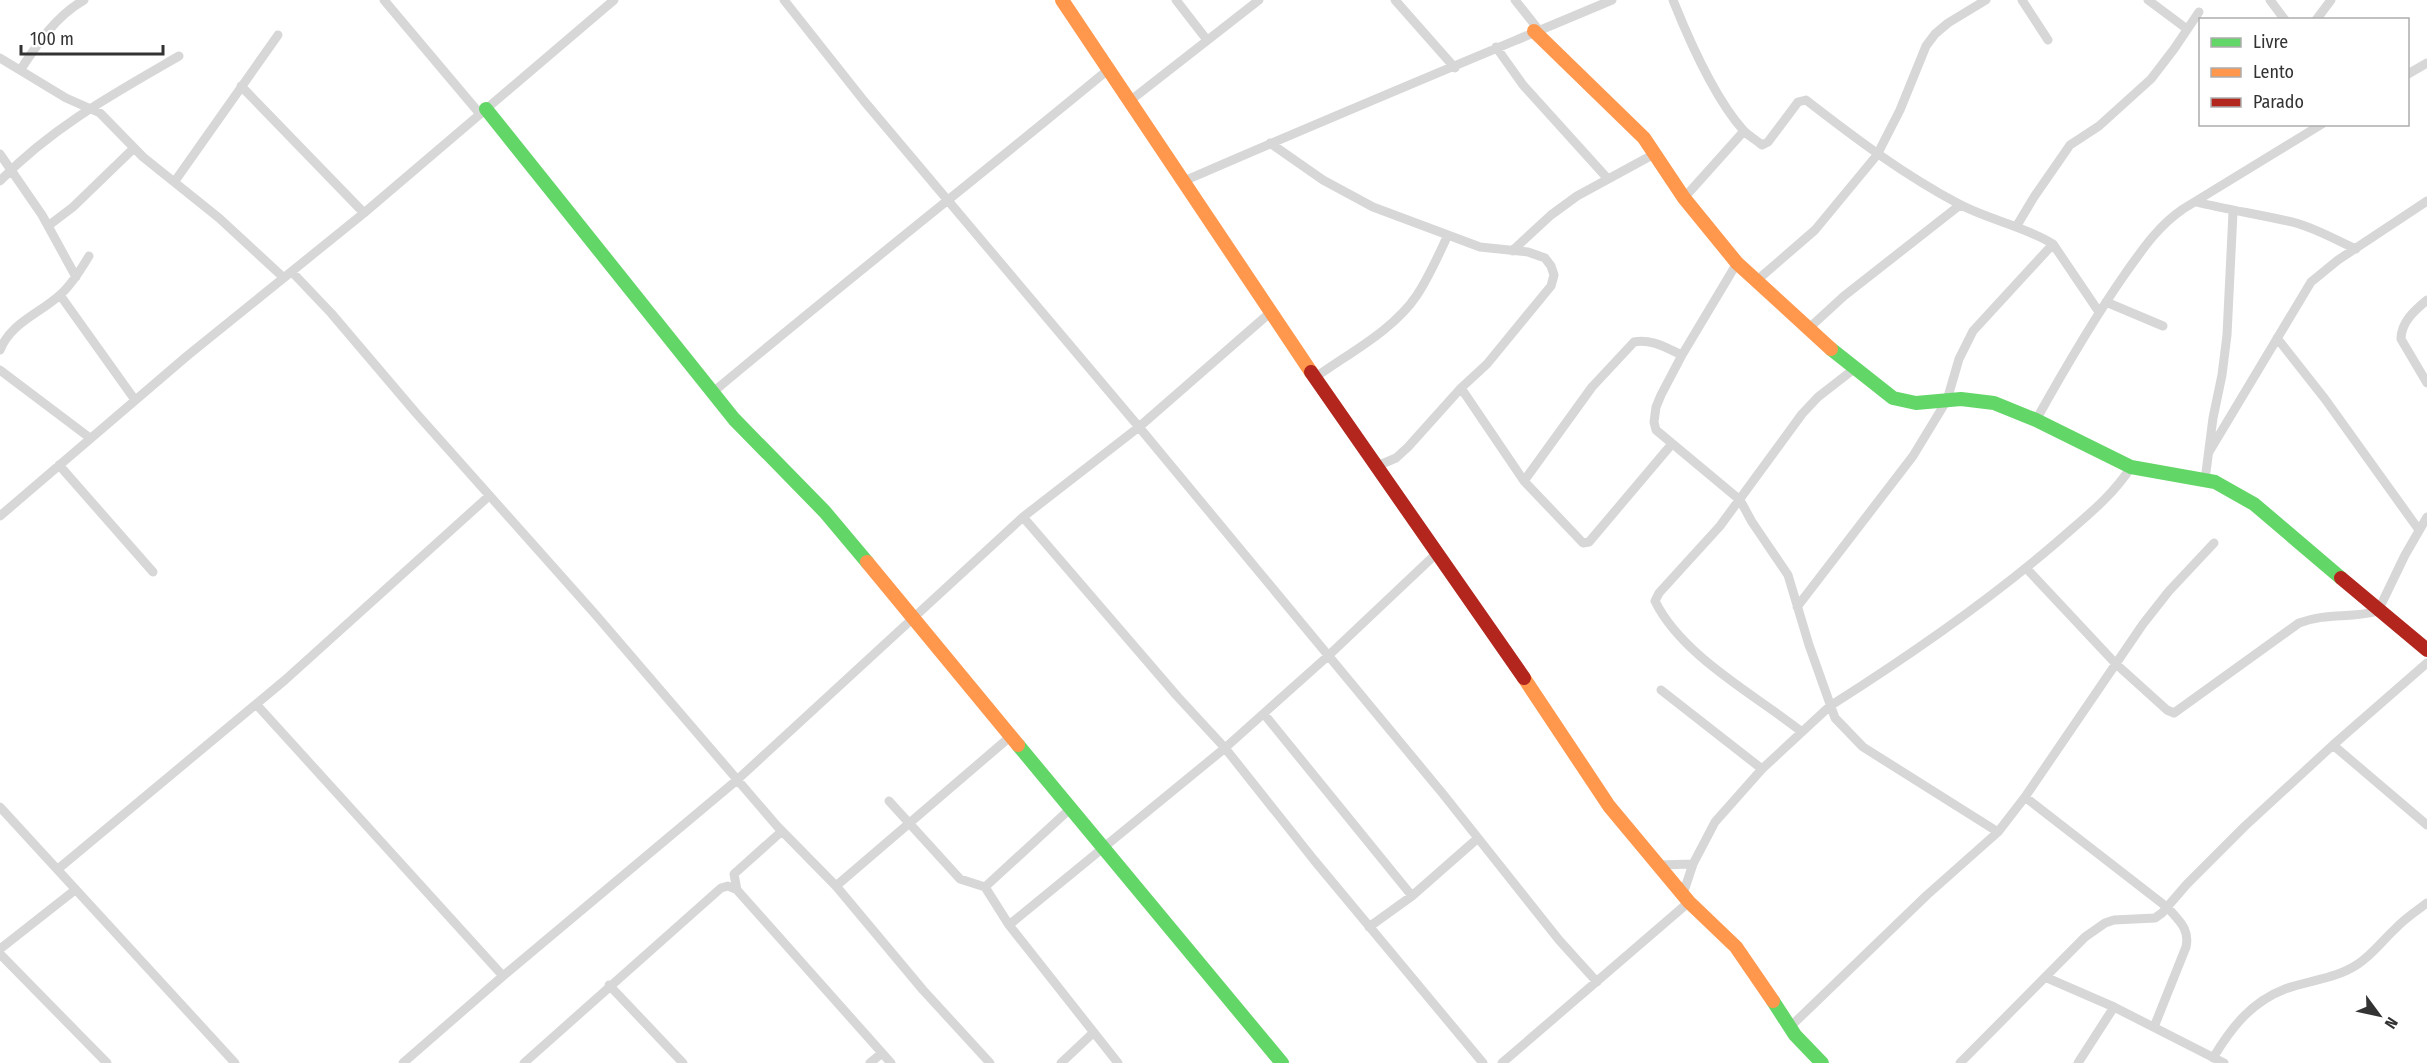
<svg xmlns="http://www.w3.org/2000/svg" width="2427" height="1063" font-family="'Fira Sans Condensed',sans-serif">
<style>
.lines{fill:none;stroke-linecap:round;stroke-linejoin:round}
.street{stroke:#d7d7d7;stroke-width:9}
.fast{stroke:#63d668;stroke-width:14}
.slow{stroke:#ff974d;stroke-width:14}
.jam{stroke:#b3261e;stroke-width:14}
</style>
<rect width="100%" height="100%" fill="#fff"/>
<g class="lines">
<!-- street -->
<path class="street" d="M384,0L480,114
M784,0L864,101L1139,427L1443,794L1559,940L1597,982
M1176,0L1207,40
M1395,0L1455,68
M1515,0L1538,29
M1673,0C1689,40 1715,99 1744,131C1749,136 1756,140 1762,145L1768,142L1798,102L1806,100C1855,138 1904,175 1959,204C1989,220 2024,226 2053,244L2099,312
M2022,0L2048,40
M2148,0L2187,29
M2270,0L2285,20
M2316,20L2331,0
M1496,47L1523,85L1608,179
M0,58L66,98L100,113L143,157L219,218L284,278
M21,69C38,43 56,16 84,0
M2408,74L2427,63
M241,86L364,213
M1131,100L1259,0
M1270,143L1323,180L1373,207L1480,247L1528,252L1545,258L1551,266L1554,275L1551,286L1487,364L1461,388L1408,447L1396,458L1377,466
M0,154L42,215L76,277
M0,181C52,127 115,93 179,56
M175,181L278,35
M1184,181C1326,119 1469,60 1612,0
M1684,198L1744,131
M2196,202C2229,210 2263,215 2296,223C2317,229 2336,240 2356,249
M48,226L73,207L134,148
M2016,227L2034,197L2070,145L2099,126L2151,79L2174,49L2199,12
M1512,251L1551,215L1577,196L1656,153
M1737,263L1682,355L1661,395L1656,407L1654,422L1656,430L1740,500L1752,522L1788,575L1809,645L1835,718L1863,747L1998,832
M292,272L331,313L416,413L595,614L777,826L836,886L923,990L990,1063
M1755,282L1815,230L1877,155L1900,110L1926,46L1935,34L1948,23L1986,0
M60,295L135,400
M2427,300C2415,310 2401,322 2401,339L2427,383
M2106,302L2163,326
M1808,329L1844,296L1960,205
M2277,338L2325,399L2419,530
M0,350C11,322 41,313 61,294C73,283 81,269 89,256
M0,370L90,438
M1316,377C1349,353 1394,330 1417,295C1429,277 1438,256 1447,237
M1461,388L1524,481L1583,543L1589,542L1671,445
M712,393C843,283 977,178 1109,69
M2036,420C2064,370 2092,321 2125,274C2142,250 2158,226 2183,209L2322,124
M2209,452L2311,282L2338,260L2427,201
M59,465L153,572
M2205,480L2213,418L2222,375L2227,335L2233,212
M1524,481L1592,387L1634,342C1651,338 1668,349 1682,355
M0,516L187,356L364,213L614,0
M1023,517L1177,696L1225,748L1314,860L1483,1063
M2026,568L2116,664L2167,710L2174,713L2299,623C2328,612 2350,619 2378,611L2405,555L2427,517
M1797,607L1913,456L1947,400L1959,359L1973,331L2053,244
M1661,690L1762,769
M256,704L503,976
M1264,714L1412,896
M1802,732C1754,694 1682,656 1655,601L1659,593L1720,526L1802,414L1818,397L1854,369
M2333,745L2427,825
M2025,797L2168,908C2179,921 2190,929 2186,947L2154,1027
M889,801L960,879L985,887L1009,925L1118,1063
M0,807L235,1063
M1658,865L1693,864
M58,869L285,680L489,496
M836,886L1011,736
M985,887L1071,808
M737,890L891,1063
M1683,894L1693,864L1715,822L1762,769L1830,706C1909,656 1986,603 2057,542C2084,518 2112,497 2131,467
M1009,925L1225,748L1328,656L1437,553
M1369,927L1412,896L1478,838
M0,949L75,890
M0,954L107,1063
M2045,977L2114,1007L2224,1063
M609,985L683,1063
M1790,1027L1927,895L1998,832L2025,797L2143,624L2169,591L2214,543
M2213,1058C2231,1028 2251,1002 2285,989C2309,980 2336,979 2358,964C2373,954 2382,941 2395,929C2404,919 2416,911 2427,903
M403,1063L503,976L737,780L1023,517L1139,427L1272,311
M524,1063L721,888L728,886L737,890L734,874L782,831
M870,1063L882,1053
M1061,1063L1093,1033
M1502,1063L1689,902
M1960,1063L2085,937L2105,923L2114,920L2155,918L2162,913L2187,884L2244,827L2333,745L2427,663
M2078,1063L2114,1007"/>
<!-- fast -->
<path class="fast" d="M486,109L734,419L825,512L867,562
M1831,349L1893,398L1916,403L1961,399L1994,403L2036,420L2131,467L2215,482L2254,504L2341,578
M1018,745L1282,1063
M1773,1001L1795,1035L1822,1063"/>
<!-- slow -->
<path class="slow" d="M1062,0L1311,372
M1534,31L1644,138L1684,198L1737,263L1831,349
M867,562L1018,745
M1524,678L1609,806L1689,902L1736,947L1773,1001"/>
<!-- jam -->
<path class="jam" d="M1311,372L1524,678
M2341,578L2427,650"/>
</g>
<!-- legend -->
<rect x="2199" y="18" width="210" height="108" fill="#ffffff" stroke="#adadad" stroke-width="1.5"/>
<rect x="2211" y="38" width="30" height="9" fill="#63d668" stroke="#adadad" stroke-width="1.5"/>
<text x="2253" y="48" font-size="18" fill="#333333">Livre</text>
<rect x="2211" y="68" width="30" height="9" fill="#ff974d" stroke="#adadad" stroke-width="1.5"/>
<text x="2253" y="78" font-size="18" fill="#333333">Lento</text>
<rect x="2211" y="98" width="30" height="9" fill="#b3261e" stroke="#adadad" stroke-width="1.5"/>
<text x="2253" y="108" font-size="18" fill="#333333">Parado</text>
<!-- north arrow -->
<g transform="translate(2379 1015) rotate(123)" stroke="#ffffff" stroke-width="4.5" paint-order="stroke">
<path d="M0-4.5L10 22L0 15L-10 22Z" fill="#333333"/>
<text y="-9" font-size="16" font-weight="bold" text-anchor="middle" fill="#333333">N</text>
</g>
<!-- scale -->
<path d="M21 45v9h142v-9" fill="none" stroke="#333333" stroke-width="3"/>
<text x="30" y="45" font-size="18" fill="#333333" stroke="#ffffff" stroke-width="4.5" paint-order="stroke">100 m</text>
</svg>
